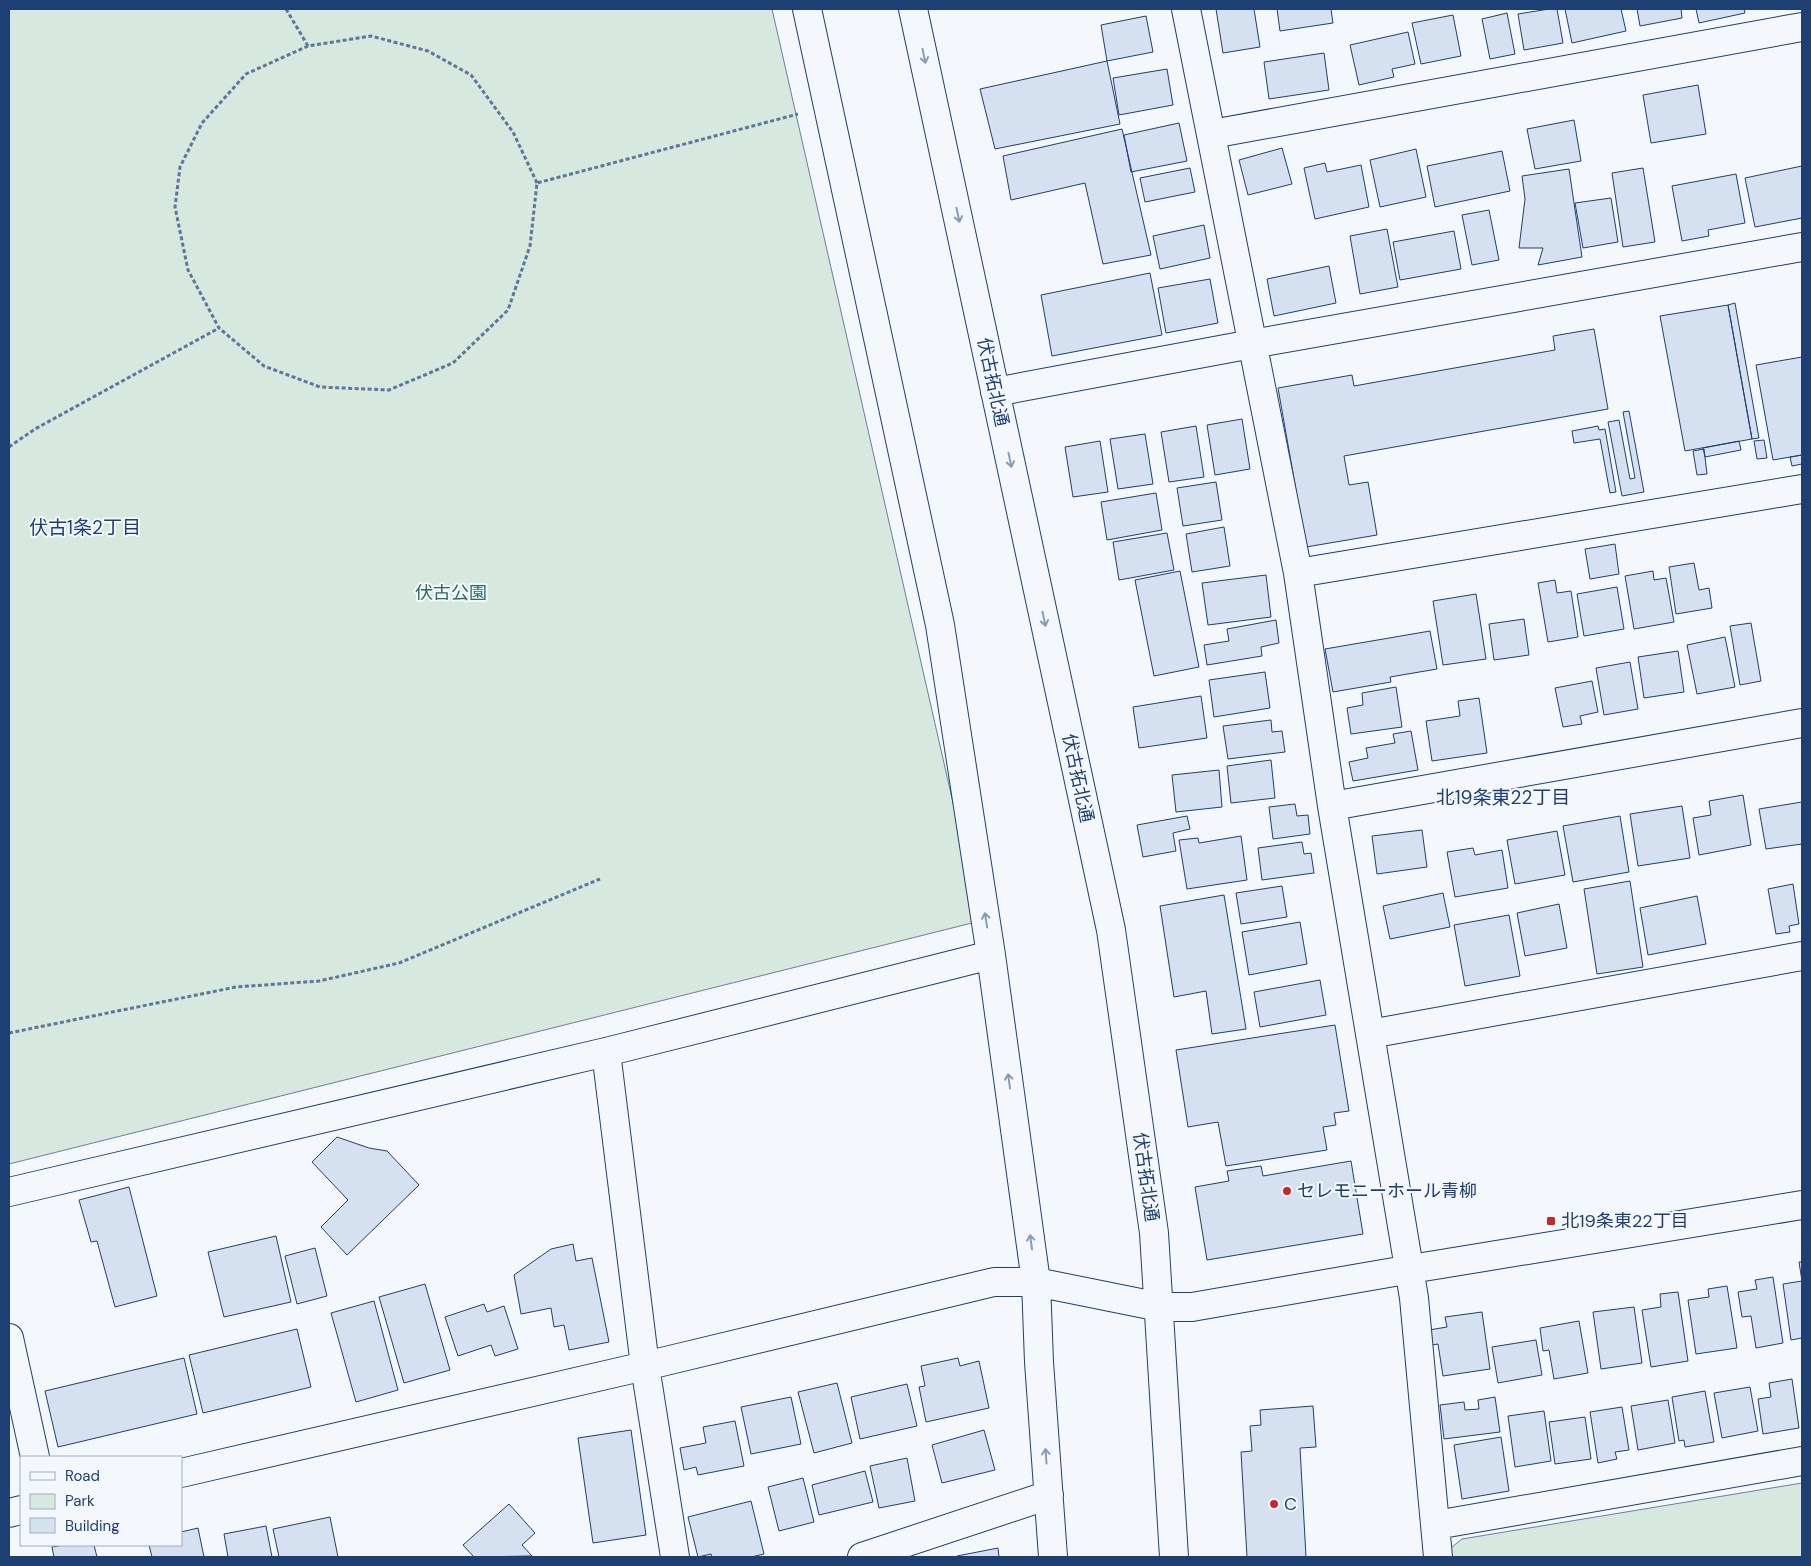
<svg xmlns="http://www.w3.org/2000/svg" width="1811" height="1566" font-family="'DM Sans','Noto Sans JP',sans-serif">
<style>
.green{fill:#d7e8df;stroke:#687fa3}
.building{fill:#d5e0f0;stroke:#1d3f73}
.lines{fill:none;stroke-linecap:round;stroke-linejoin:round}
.minor-casing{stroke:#1d3f73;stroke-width:30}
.path{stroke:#5e769c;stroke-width:3;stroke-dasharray:4 2.5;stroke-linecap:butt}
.minor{stroke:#f4f7fb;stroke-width:28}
.oneway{stroke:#889bb7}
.poi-dot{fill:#c62828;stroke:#f4f7fb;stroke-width:2}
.labels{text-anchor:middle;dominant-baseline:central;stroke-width:4;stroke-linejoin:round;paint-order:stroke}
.street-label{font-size:18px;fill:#1d3f73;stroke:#f4f7fb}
.park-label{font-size:18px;fill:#2c6c60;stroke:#f4f7fb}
.poi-label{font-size:18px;fill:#1d3f73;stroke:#f4f7fb;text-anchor:start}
.neighbourhood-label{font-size:19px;fill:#1d3f73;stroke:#f4f7fb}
</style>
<rect width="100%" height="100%" fill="#f4f7fb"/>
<!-- green -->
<path class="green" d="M9,9H772L980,921L9,1164Z
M1802,1483V1557H1448L1447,1551L1462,1539Z"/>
<!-- building -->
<path class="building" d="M1216,9H1254L1260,47L1223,53Z
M1277,9H1331L1333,23L1280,31Z
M1549,9H1557L1563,43L1524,50L1518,14Z
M1565,9H1621L1626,31L1572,43Z
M1637,9H1681L1682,18L1640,26Z
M1696,9H1744L1745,13L1699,23Z
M1507,13L1515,54L1490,59L1482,19Z
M1453,15L1461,56L1421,64L1412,23Z
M1146,16L1153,52L1107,61L1101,25Z
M1408,32L1415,64L1392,69L1394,77L1359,85L1350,45Z
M1324,53L1329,90L1269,99L1264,62Z
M1107,61L1120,124L995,149L980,89Z
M1167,69L1173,105L1119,115L1113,78Z
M1698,85L1706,134L1651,143L1643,95Z
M1574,120L1581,161L1535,169L1527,129Z
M1179,123L1187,161L1131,172L1124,135Z
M1122,129L1151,255L1103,264L1085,183L1011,200L1003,156Z
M1282,148L1292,184L1248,195L1239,160Z
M1416,149L1426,197L1380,207L1370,160Z
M1502,151L1510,191L1435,207L1427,166Z
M1325,163L1327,172L1361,165L1369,207L1315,219L1304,168Z
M1802,166V218L1755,227L1745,178Z
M1190,168L1195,192L1145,202L1140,178Z
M1643,168L1655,242L1623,247L1612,173Z
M1569,169L1582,257L1538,265L1543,248H1519L1525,199L1522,176Z
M1736,174L1745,223L1708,230L1709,236L1682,241L1672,186Z
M1611,198L1618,242L1583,248L1575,203Z
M1489,210L1499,260L1472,265L1462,215Z
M1204,225L1210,258L1160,269L1153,236Z
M1387,229L1398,287L1360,294L1350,236Z
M1454,231L1461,269L1400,280L1393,242Z
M1329,266L1336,303L1274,316L1267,279Z
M1150,273L1162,335L1052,356L1041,295Z
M1210,279L1218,323L1166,333L1158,288Z
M1735,303L1759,438L1752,439L1728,305Z
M1728,305L1752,439L1685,451L1660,316Z
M1594,329L1608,409L1344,456L1349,485L1368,482L1377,535L1306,547L1278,388L1352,375L1354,386L1555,350L1553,336Z
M1802,357V455L1773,460L1756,365Z
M1629,411L1644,492L1622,496L1608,422L1619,420L1630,479L1635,478L1623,412Z
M1242,419L1250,469L1215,475L1207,425Z
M1196,426L1204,477L1169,482L1161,432Z
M1598,426L1599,430L1605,429L1616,492L1610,493L1600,439L1574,443L1572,431Z
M1145,434L1153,484L1118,489L1110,439Z
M1764,440L1767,458L1757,459L1754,441Z
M1100,441L1108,492L1073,497L1065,447Z
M1739,441L1741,450L1705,457L1703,448Z
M1704,449L1707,474L1697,475L1693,451Z
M1802,455V464L1792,466L1790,457Z
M1216,482L1222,520L1183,526L1177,488Z
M1156,493L1162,530L1107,540L1101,502Z
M1224,527L1230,566L1192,572L1186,534Z
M1167,533L1174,570L1119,580L1113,542Z
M1615,544L1619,574L1590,579L1585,549Z
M1694,563L1699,590L1709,588L1712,608L1676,614L1669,567Z
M1180,571L1199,667L1154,676L1135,580Z
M1653,571L1654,580L1666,578L1674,622L1634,629L1625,576Z
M1266,575L1271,617L1208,625L1202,583Z
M1555,580L1557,593L1571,591L1578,637L1548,642L1538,583Z
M1617,587L1624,629L1584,636L1577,594Z
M1476,594L1486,659L1443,665L1433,601Z
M1524,619L1529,655L1494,660L1489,624Z
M1276,620L1279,643L1261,647L1262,656L1207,665L1204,645L1229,641L1227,629Z
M1751,623L1761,681L1740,685L1730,626Z
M1430,631L1437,669L1390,677L1391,682L1333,692L1325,649Z
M1725,637L1735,687L1697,694L1687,645Z
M1678,651L1684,692L1644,698L1638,657Z
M1630,662L1638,709L1604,715L1596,668Z
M1265,672L1270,708L1214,717L1209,680Z
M1592,681L1598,712L1580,716L1582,724L1563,727L1555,688Z
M1396,687L1402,727L1351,734L1347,708L1363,705L1362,693Z
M1201,696L1207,738L1139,748L1133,707Z
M1479,698L1487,753L1432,761L1426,721L1460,716L1458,701Z
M1271,720L1272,732L1282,731L1285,752L1228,759L1223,726Z
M1411,731L1418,770L1353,781L1349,762L1368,758L1366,748L1395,743L1393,734Z
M1271,760L1275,798L1231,803L1227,766Z
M1219,770L1222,807L1176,812L1172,775Z
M1743,795L1751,845L1699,855L1693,818L1711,815L1709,801Z
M1802,802V844L1766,849L1759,809Z
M1295,804L1297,816L1308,815L1310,834L1273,839L1269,807Z
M1682,806L1690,858L1638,866L1630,814Z
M1187,816L1190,829L1173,833L1176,851L1143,857L1137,825Z
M1620,816L1629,872L1573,882L1563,826Z
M1422,830L1427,867L1377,874L1372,836Z
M1557,831L1565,875L1515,884L1507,840Z
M1241,836L1247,880L1187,889L1179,840L1198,838L1199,843Z
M1302,842L1304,854L1311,853L1314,873L1262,880L1258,848Z
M1473,848L1475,855L1502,850L1508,888L1455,897L1447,852Z
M1630,881L1643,967L1597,974L1584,889Z
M1793,884L1799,924L1789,926L1790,932L1776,934L1768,889Z
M1282,886L1287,917L1241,924L1236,893Z
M1443,893L1450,927L1390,939L1383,906Z
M1224,895L1246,1029L1212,1034L1206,991L1174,997L1160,906Z
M1697,896L1706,944L1648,955L1640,908Z
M1559,904L1567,948L1525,956L1517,913Z
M1509,915L1520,976L1465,986L1454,925Z
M1300,922L1307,964L1249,975L1242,932Z
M1320,980L1326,1015L1260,1027L1254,992Z
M1335,1025L1349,1111L1334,1113L1336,1125L1323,1127L1327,1150L1226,1166L1218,1122L1188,1127L1176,1050Z
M337,1137L369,1148L387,1151L419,1185L347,1255L321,1227L348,1200L312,1162Z
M1351,1161L1363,1234L1207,1260L1195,1187L1229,1181L1227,1171L1261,1166L1263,1176Z
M129,1187L157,1296L115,1307L97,1241L91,1242L79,1200Z
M276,1236L291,1302L224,1317L208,1252Z
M573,1244L576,1261L592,1258L609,1342L569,1350L564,1325L554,1327L551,1308L521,1314L514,1275L551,1249Z
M315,1248L327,1296L297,1304L285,1256Z
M1799,1262H1802V1338L1791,1340L1783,1284L1802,1281Z
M1773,1277L1783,1343L1756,1348L1751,1316L1742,1317L1738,1292L1757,1289L1755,1280Z
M425,1284L450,1370L404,1383L379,1297Z
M1727,1286L1737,1348L1696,1354L1688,1300L1709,1297L1708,1289Z
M1678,1292L1688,1361L1651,1367L1642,1310L1661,1307L1660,1294Z
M374,1301L398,1390L356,1402L331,1313Z
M484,1304L487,1312L504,1306L518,1349L495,1356L491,1345L458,1356L445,1317Z
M1634,1307L1642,1363L1601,1369L1593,1312Z
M1482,1312L1490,1369L1443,1376L1438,1344L1432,1345L1429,1330L1447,1327L1445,1317Z
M1579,1321L1588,1373L1554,1379L1549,1350L1543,1351L1540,1328Z
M297,1329L311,1387L203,1413L189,1355Z
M1536,1340L1542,1375L1498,1383L1492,1347Z
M184,1358L197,1414L58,1447L45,1391Z
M958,1358L960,1366L979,1361L989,1408L926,1422L919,1387L925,1386L921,1366Z
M1792,1379L1799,1428L1763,1434L1758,1399L1771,1397L1769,1383Z
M837,1383L852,1443L814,1453L798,1392Z
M907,1384L917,1426L860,1439L851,1397Z
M1750,1387L1758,1431L1722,1438L1714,1393Z
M1705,1391L1714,1442L1685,1447L1684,1440L1679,1441L1672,1397Z
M791,1397L801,1444L751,1454L741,1407Z
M1495,1397L1500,1432L1444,1439L1440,1405L1464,1402L1465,1410L1479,1409L1478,1400Z
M1668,1400L1675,1443L1638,1450L1631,1406Z
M1313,1406L1316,1447L1300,1448L1306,1557H1247L1241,1452L1252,1451L1250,1426L1261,1425L1260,1410Z
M1622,1407L1629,1450L1615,1452L1617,1459L1598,1463L1590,1412Z
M1544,1411L1551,1461L1515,1467L1508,1416Z
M1585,1417L1591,1459L1555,1464L1549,1422Z
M735,1421L744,1466L698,1475L696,1467L684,1470L680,1448L706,1443L703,1427Z
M631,1430L646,1535L593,1543L578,1438Z
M984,1430L995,1470L942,1483L932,1445Z
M1501,1437L1509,1491L1462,1499L1454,1445Z
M907,1458L915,1501L879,1508L870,1466Z
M865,1471L873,1502L819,1515L812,1485Z
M803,1478L814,1522L779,1531L768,1487Z
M751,1501L764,1554L751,1557H712L711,1554L698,1557L688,1517Z
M509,1504L535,1533L522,1545L532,1556L474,1557L463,1545Z
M330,1517L338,1557H279L273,1529Z
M266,1526L272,1557H228L224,1534Z
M198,1528L204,1557H152L149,1545H181V1532Z
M64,1545H94L97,1557H54L52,1547Z
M998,1548L999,1557H958L957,1556Z"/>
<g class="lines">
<!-- minor casing -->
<g class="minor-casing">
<path id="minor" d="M807,9L940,625L991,955L1036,1282L1039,1362L1053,1557
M913,9L1111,930L1154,1233L1174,1557
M1186,9L1298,573L1332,806L1414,1298L1438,1557
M1212,134L1802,27
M995,392L1252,344L1802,247
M1298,573L1802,489
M1332,806L1802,723
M1370,1034L1802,956
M606,1052L645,1366L675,1557
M9,1192L606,1052L991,955
M9,1338L35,1457
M181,1473L645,1366L994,1282H1036L1160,1307H1192L1423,1267L1802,1205
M9,1513L21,1510
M1436,1525L1802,1461
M862,1557L1049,1495"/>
</g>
<!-- path -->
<path class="path" d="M286,9L308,46
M537,183L513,132L471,75L428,51L371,36L308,46L246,74L202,123L180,167L175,207L188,270L219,328L264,366L320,387L389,390L453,363L508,310L530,246L537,183L798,114
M9,447L35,429L219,328
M9,1033L236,987L319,981L399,963L600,879"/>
<!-- minor -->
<use href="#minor" class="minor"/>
</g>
<!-- one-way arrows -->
<defs><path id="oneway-shaft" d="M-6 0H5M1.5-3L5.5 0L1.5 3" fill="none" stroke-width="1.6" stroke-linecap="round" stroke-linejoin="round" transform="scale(1.25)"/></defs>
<g class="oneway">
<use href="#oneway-shaft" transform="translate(924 56) rotate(78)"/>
<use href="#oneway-shaft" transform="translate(958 215) rotate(78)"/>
<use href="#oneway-shaft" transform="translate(1010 460) rotate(78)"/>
<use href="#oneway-shaft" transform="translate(1044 619) rotate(78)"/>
<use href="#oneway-shaft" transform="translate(986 920) rotate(-99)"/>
<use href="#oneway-shaft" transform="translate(1009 1081) rotate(-98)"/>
<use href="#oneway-shaft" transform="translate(1031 1242) rotate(-98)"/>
<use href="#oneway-shaft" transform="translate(1046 1456) rotate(-94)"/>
</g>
<!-- markers -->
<g class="poi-dot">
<circle cx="1287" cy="1191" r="5"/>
<rect x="1546" y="1216" width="10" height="10" rx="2.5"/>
<circle cx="1274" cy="1504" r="5"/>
</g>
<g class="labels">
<!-- street labels -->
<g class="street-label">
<text transform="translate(993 382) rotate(78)">伏古拓北通</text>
<text transform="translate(1078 778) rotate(78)">伏古拓北通</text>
<text transform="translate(1146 1177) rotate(82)">伏古拓北通</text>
</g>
<!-- park labels -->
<g class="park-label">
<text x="451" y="593">伏古公園</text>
</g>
<!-- poi labels -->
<g class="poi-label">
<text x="1297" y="1191">セレモニーホール青柳</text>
<text x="1561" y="1221">北19条東22丁目</text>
<text x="1284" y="1504">C</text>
</g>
<!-- neighbourhood labels -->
<g class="neighbourhood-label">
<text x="85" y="527">伏古1条2丁目</text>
<text x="1503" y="797">北19条東22丁目</text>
</g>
</g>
<!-- border -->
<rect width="1811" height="1566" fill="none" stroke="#1d3f73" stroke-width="20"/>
<!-- legend -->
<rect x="20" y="1456" width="162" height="90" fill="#f4f7fb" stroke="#9eadc5"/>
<rect x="30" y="1472" width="25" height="8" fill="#f4f7fb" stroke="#9eadc5"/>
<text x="65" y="1481" font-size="15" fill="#1d3f73">Road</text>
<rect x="30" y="1494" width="25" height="15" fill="#d7e8df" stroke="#9eadc5"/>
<text x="65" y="1506" font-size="15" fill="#1d3f73">Park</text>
<rect x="30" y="1518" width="25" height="15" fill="#d5e0f0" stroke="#9eadc5"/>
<text x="65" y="1531" font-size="15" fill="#1d3f73">Building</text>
</svg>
